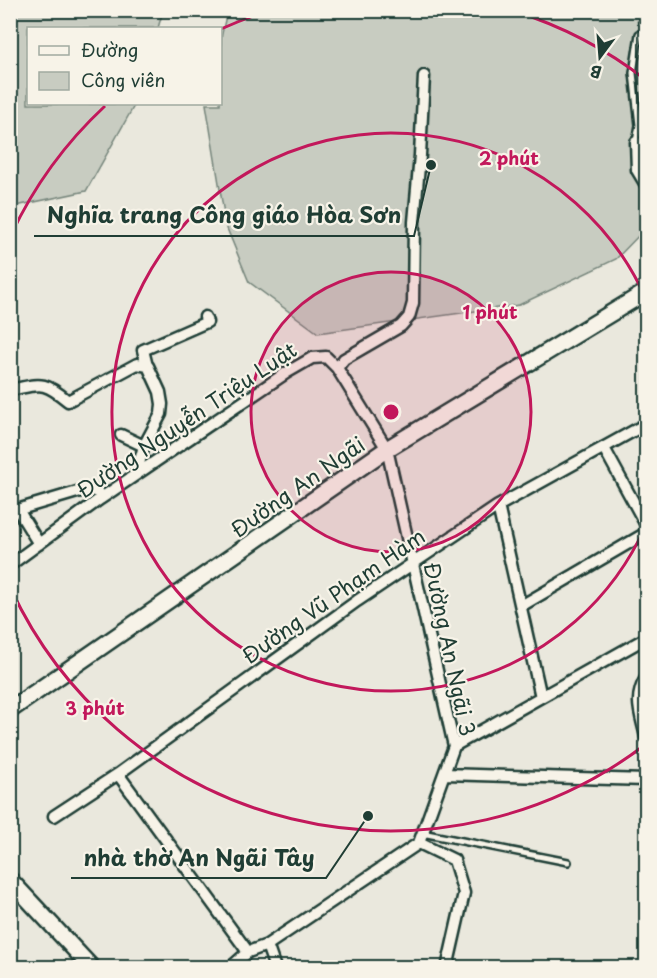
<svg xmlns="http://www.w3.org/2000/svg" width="657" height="978" font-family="'Playpen Sans',sans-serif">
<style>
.green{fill:#c8ccc1;stroke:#74847a;stroke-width:1.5}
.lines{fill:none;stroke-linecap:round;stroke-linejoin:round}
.service-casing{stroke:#1f3d34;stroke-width:10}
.minor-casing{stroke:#1f3d34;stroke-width:15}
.secondary-casing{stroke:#1f3d34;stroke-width:20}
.path{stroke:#1f3d34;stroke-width:2;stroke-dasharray:6 4.5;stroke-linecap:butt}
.service{stroke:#f7f3e8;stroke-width:5}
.minor{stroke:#f7f3e8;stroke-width:10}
.secondary{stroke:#f7f3e8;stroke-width:15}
.ring{fill:none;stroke:#c2185b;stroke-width:3}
.labels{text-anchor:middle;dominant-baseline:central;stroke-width:4.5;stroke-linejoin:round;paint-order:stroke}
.street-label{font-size:21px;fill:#1f3d34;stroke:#f7f3e8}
.centre{fill:#c2185b;stroke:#f7f3e8;stroke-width:3}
.ring-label{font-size:18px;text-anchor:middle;font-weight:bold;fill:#c2185b;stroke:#f7f3e8;stroke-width:4.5;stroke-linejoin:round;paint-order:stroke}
.leader{fill:none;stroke:#1f3d34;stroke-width:2}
.callout-dot{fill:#1f3d34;stroke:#f7f3e8;stroke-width:2}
.callout-label{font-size:22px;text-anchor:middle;font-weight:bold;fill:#1f3d34;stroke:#f7f3e8;stroke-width:4.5;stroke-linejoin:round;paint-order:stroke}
</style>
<rect width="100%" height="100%" fill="#eae8dd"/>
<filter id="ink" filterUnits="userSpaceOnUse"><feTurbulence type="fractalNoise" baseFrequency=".0167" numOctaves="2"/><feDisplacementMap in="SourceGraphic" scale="12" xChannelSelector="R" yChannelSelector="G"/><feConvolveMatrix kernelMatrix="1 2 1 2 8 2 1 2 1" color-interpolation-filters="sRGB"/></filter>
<g filter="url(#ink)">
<!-- green -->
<path class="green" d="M11,10L163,11L158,28H28V104H135L86,191L11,207Z
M227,11H646V228L616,259L519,305L318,333L249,282L226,226L206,104H220L221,38Z"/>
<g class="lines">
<!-- service casing -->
<g class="service-casing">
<path id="service" d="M636,142L639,125L633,73L639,34
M422,833L568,862"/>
</g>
<!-- minor casing -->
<g class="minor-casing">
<path id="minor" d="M636,142L637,170L646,185
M142,364L146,362L143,350L207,322L205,317
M337,368L344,359L401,326L409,317L413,303L414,222L420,155L424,76
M10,390C41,384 43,380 68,401L137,364L148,366L160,392L162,404L161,414L144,446L136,474
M121,435L144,446
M604,448L646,525
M498,506L541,697
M18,510L39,544
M10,512L84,490H93L103,496
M10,565L100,499L286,373L312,358L326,357L337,368L387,449L454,746L419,843L267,945L248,952L230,968
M521,606L646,533
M646,678C633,699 641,714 646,737
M454,746L646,638
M118,774L248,952
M445,774L646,780
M54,816L118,774L357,601L498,506L646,424
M419,843L454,860L464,893L447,968
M267,945L275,968"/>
</g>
<!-- secondary casing -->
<g class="secondary-casing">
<path id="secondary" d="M10,710L387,449L646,292
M10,880L92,968"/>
</g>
<!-- path -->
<path class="path" d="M637,10L638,25"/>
<!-- service -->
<use href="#service" class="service"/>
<!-- minor -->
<use href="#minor" class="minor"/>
<!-- secondary -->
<use href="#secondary" class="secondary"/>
</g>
</g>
<!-- distance rings -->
<circle cx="391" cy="412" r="140" fill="#c2185b" fill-opacity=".12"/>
<g class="ring">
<circle cx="391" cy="412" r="140"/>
<path d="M646 525A279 279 0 1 1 646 299"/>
<path d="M646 744A419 419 0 0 1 11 589M11 235A419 419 0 0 1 105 106M221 29A419 419 0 0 1 268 11M514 11A419 419 0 0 1 646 80"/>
</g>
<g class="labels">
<!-- street labels -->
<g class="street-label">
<text transform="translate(186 419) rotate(-34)">Đường Nguyễn Triệu Luật</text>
<text transform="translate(297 486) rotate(-35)">Đường An Ngãi</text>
<text transform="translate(333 595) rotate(-35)">Đường Vũ Phạm Hàm</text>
<text transform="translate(451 649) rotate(78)">Đường An Ngãi 3</text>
</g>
</g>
<circle cx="391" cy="412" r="9" class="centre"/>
<g class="ring-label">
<text x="509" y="165">2 phút</text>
<text x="490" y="319">1 phút</text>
<text x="95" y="715">3 phút</text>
</g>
<!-- callouts -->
<path class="leader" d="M431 165L414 236H34M368 816L326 878H71"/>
<g class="callout-dot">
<circle cx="431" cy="165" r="6"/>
<circle cx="368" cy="816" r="6"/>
</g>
<g class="callout-label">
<text x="224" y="223">Nghĩa trang Công giáo Hòa Sơn</text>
<text x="199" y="866">nhà thờ An Ngãi Tây</text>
</g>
<!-- margin -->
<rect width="657" height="978" fill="none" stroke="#f7f3e8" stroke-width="36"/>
<rect x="18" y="18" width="621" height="942" fill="none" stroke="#1f3d34" stroke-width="2" filter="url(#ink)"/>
<!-- legend -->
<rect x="27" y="27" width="195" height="78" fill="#f7f3e8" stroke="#a1aaa0" stroke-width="1.5"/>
<rect x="39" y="46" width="30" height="9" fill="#f7f3e8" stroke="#a1aaa0" stroke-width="1.5"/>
<text x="81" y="57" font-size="18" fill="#1f3d34">Đường</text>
<rect x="39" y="72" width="30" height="18" fill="#c8ccc1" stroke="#a1aaa0" stroke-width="1.5"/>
<text x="81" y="87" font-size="18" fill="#1f3d34">Công viên</text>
<!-- north arrow -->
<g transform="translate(600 57) rotate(196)" stroke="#f7f3e8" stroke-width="4.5" paint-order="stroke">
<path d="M0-4.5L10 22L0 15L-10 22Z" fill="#1f3d34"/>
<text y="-9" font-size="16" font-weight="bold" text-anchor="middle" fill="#1f3d34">B</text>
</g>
</svg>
